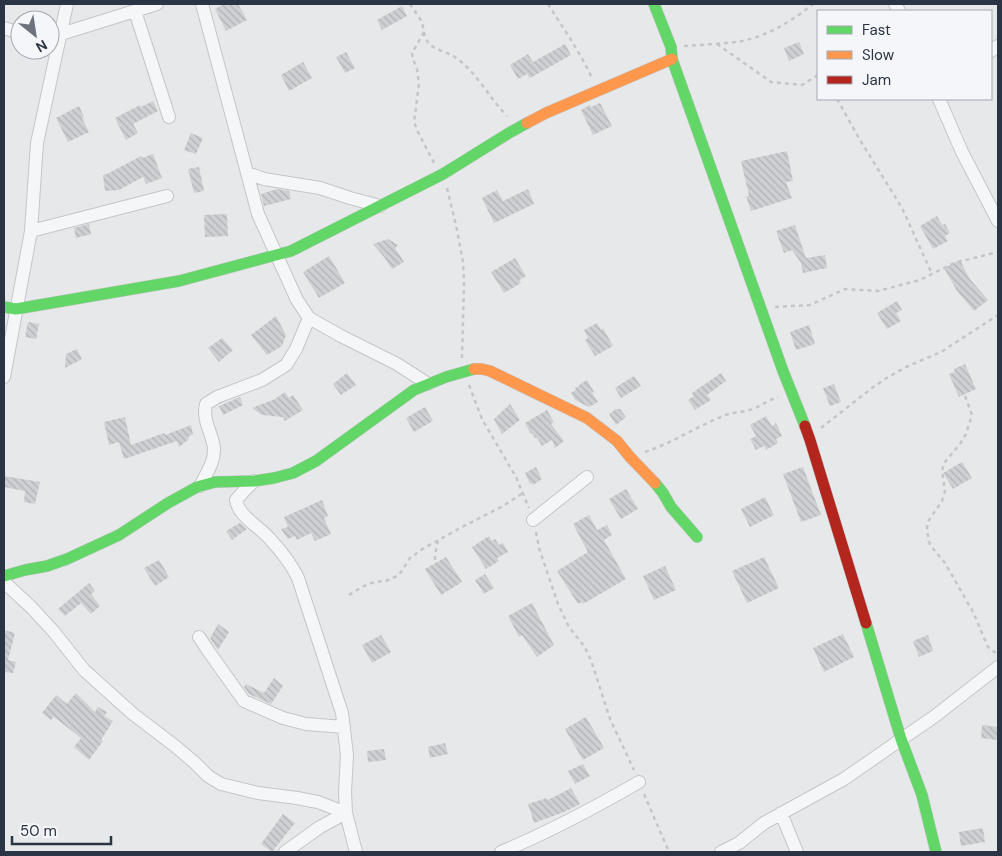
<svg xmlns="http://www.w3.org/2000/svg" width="1002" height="856" font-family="'DM Sans',sans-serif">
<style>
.building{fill:url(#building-back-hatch)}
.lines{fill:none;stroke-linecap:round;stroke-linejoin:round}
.street-casing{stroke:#c4c6c8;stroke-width:14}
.fast-casing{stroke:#c4c6c8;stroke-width:12}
.slow-casing{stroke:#c4c6c8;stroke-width:12}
.jam-casing{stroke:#c4c6c8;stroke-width:12}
.path{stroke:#c5c6ca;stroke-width:2.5;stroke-dasharray:4 4;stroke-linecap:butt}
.street{stroke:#f5f6f7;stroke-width:12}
.fast{stroke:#63d668;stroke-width:11}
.slow{stroke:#ff974d;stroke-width:11}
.jam{stroke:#b3261e;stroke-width:11}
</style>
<defs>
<pattern id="building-back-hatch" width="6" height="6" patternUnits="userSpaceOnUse" patternTransform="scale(1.25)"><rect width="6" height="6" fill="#ced0d3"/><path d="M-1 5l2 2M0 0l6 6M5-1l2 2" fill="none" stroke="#b1b3b6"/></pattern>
</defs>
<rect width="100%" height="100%" fill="#e6e8ea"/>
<!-- building -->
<path class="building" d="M224,4H238L247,20L226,31L215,9Z
M402,6L407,16L382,30L377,20Z
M799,42L804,54L789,61L784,48Z
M565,44L571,55L530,78L527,74L518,79L510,65L528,54L533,62Z
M346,52L355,68L345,73L336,57Z
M303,62L312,78L289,91L281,75Z
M153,101L158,111L133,124L138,133L126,140L115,118L140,105L141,107Z
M600,103L612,126L593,135L581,110L590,105L591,107Z
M79,106L84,117L82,118L89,132L68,142L56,118Z
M191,133L203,138L196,154L184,150Z
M787,151L793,181L786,182L792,198L751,211L746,196H749L741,161Z
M153,154L162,178L146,184L143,177L119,190L105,191L103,175L107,174L141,156L142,158Z
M199,167L204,191L194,193L188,169Z
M277,189L289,191L291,199L264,206L261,194Z
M528,189L534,204L494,223L482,198L497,190L503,201Z
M227,214L228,236L205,237L204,215Z
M937,216L942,225L945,224L950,233L945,236L948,241L933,249L920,226Z
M89,224L91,234L76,238L74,228Z
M795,225L806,258L825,255L827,268L803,273L801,263L792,250L784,253L776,231Z
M388,239L398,245L395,248L404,262L392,269L384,257L373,244Z
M329,256L345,283L319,298L303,272Z
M515,258L526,276L519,280L521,283L504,293L491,272Z
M960,260L969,278L988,300L974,311L957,291L944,268Z
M897,301L902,310L896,313L901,321L887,329L877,313Z
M276,316L286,335L282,346L267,355L251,335Z
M28,322L39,324L36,339L25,337Z
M597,323L601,330L603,328L613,346L595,356L585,340L588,338L584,330Z
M809,325L815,344L796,350L790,332Z
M222,338L233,350L219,362L208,348Z
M77,349L82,359L65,368L66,354Z
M965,364L976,389L959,397L949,374L955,372L954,369Z
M347,373L356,385L341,395L333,384Z
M721,373L726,381L707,395L711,400L695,410L688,400L694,396L692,393Z
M634,376L641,386L621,398L615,388Z
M587,380L594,392L592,393L598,402L589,407L575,400L571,393L576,390L575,388L579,386V385Z
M834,384L841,402L830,406L823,388Z
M285,392L289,398L293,395L303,410L285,421L283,417L262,415L252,408L275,399Z
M240,397L243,405L223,415L219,406Z
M510,404L520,420L502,434L494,419Z
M425,407L433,421L414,432L406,418Z
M616,409H620L626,417L616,425L609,414Z
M547,410L554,422L551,424L564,441L555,448L552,440L542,446L537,438H535L532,433L531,434L525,423Z
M766,416L772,426L776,423L782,436L776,439L778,443L766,450L764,446L756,450L750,439L756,436L750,425Z
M125,417L131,445L164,433L165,435L191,425L193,434L188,437L189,439L179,447L177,441L124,459L119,442L109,445L104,422Z
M962,462L972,478L953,489L943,473Z
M536,467L542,479L533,485L532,483L530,484L525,473Z
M803,467L821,515L801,522L783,474Z
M4,476L40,482L35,504L24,502L25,491L4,487Z
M626,489L638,509L621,519L609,499Z
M765,497L774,515L750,527L741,509Z
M322,500L328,516L324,518L331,534L315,541L311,533L297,540L295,536L288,539L281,529L288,527L284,517Z
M589,515L597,530L607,525L612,535L604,540L626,579L583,604L582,602L578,604L557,571L588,552L573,524Z
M240,523L247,529L232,540L226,531Z
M489,536L492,541L495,539L499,545L503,543L508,552L497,558L499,561L486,569L472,547Z
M446,557L462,582L441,595L425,569Z
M764,557L779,588L747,603L732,571Z
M159,560L169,577L155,586L144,568Z
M665,566L676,590L654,600L643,576Z
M485,574L494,588L484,594L475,580Z
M89,583L95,591L91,594L100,606L91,614L81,603L65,616L58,609Z
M532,603L554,645L537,657L522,635L519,637L508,616Z
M218,624L229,632L218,650L210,638Z
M4,630L15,633L8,660L16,662L13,673L4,672Z
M843,634L854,657L824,672L813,648Z
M381,635L391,652L372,663L362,645Z
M928,635L933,651L919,657L913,641Z
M274,678L283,686L271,704L249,694L244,687L246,684L264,693Z
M76,693L95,712L98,707L107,712L104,716L113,721L101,740L103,741L89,760L74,747L81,738L54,717L51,720L42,713L56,695L67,704Z
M586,717L604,748L583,760L565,729Z
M982,725L998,727V740L981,738Z
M445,743L448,754L430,758L428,747Z
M384,749L386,760L368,762L367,751Z
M583,764L590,776L575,784L568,771Z
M571,788L580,804L564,812L534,823L528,804L547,798L548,800Z
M283,814L295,823L272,852L261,844Z
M983,828L985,842L961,846L959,832Z"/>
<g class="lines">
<!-- street casing -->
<g class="street-casing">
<path id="street" d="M202,4L258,214L297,300L309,318L341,336L397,364L428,384
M895,4L899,11
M135,11L169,117
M4,28L20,33
M50,36L61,34L157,4
M991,51L998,46
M939,99L962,152L998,221
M247,173L264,179L320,188L350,198L380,206
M31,231L167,196
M4,377L31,231L37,143L67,4
M254,481L244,491L236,500C238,516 260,527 270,539C281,551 291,563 298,578L342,713L347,755L345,792L346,813L356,852
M200,486C206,474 215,462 214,448C212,432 202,421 206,404L217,397L262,380L286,365L296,349L309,318
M533,520L587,477
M4,582L31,607L54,632L84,670L133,714L175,746L195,763L208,776L221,784L258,793L297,798L318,802L346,813
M199,637L209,652L244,701L283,718L306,724L344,727
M781,813L797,852
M285,852L320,827L346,813
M501,852C549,832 594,808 639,782
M721,852L739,843L764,823L844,779L935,716L998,667"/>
</g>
<!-- fast casing -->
<g class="fast-casing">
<path id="fast" d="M654,4L671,47L672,59L783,371L805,426
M4,307L16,309L179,281L291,251L443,174L509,133L527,123
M655,483L663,493L671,507L697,537
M4,576L25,570L47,566L67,559L119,535L168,503L197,487L215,482L254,481L274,478L293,473L316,461L414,390L446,377L474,369
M866,623L901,739L922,795L936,852"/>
</g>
<!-- slow casing -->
<g class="slow-casing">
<path id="slow" d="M527,123L546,113L672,59
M474,369H482L490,371L587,418L617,441L630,457L655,483"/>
</g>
<!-- jam casing -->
<g class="jam-casing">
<path id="jam" d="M805,426L810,440L866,623"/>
</g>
<!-- path -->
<path class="path" d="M410,4L422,22L424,32L412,53L413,59L417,69L419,84L414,122L417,130L434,163
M548,4C563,28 580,52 592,78
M424,32C426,49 441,49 453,56C474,68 490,99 507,116
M717,44L771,82L802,85L818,75
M684,46C701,45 719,44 736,42C764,38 791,22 813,4
M837,99L860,140L902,208L932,274
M447,188L456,225L463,262L464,283L462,358
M775,307L810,305L845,289L878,291L920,280L954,263L998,252
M469,385L482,419L516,477L529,508
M965,396L972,415L966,434L960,444L944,463L942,471L945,491L942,501L929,520L927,527L928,537L930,545L945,563L973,612L988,647L997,654
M821,428L872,388L885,379L906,367L941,352L998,315
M645,452C672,443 696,427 723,416C731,412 741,413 749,410C759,408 767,400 778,397
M536,532L539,548L558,604L569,627L584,646L591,660L610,719L634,770
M435,560V555L438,540
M349,595L362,587L374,582L386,581L399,575L410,558L424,548L464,526L503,506L523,493
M644,794L669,852"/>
<!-- street -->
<use href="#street" class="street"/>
<!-- fast -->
<use href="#fast" class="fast"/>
<!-- slow -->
<use href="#slow" class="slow"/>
<!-- jam -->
<use href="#jam" class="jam"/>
</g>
<!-- border -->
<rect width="1002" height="856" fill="none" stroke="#2b3445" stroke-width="10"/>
<!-- legend -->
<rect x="817" y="10" width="175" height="90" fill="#f4f6f9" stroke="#a4a8b1"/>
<rect x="827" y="26" width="25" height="8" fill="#63d668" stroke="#a4a8b1"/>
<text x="862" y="35" font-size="15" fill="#2b3445">Fast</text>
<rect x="827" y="51" width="25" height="8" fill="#ff974d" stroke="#a4a8b1"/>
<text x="862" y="60" font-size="15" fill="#2b3445">Slow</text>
<rect x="827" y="76" width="25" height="8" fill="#b3261e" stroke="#a4a8b1"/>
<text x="862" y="85" font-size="15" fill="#2b3445">Jam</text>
<!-- north arrow -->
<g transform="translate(35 35) rotate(150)"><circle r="24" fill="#f4f6f9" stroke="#a4a8b1"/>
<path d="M0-4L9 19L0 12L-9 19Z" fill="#6c737f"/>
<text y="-8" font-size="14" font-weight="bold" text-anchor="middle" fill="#2b3445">N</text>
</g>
<!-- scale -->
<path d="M12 836v8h99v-8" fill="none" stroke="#2b3445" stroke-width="2.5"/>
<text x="20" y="836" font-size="15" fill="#2b3445" stroke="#f4f6f9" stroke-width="4" paint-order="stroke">50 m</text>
</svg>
